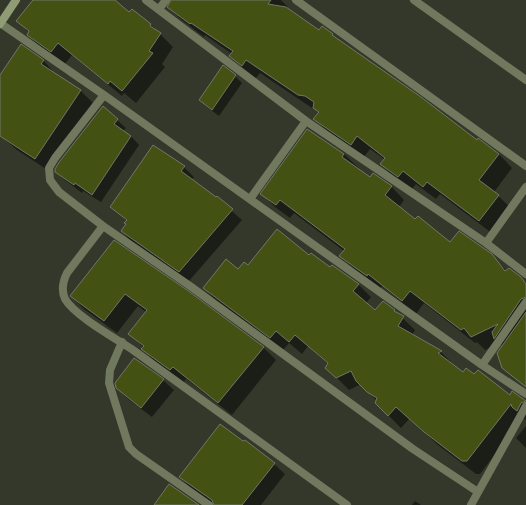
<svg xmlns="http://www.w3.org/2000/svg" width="526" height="505" font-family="Karla,sans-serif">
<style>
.shadow{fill:#0007}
.building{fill:#435212;stroke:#717667}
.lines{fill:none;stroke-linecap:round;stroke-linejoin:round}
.street{stroke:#70785e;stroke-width:8}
.secondary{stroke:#909d74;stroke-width:8}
</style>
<rect width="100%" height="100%" fill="#34382b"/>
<!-- shadow -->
<path class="shadow" d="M34,0H112L129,14L151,25L173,47L162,64L165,67L136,103L124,93L122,96L72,55L65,64L41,48L28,35L29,33L18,21Z
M173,0H281L288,7L286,9L319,31L322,27L339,41L477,142L479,140L499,154L512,168L494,192L512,209L493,234L440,194L436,199L416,184L412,189L394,177L381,164L384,159L370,149L364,157L328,132L315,119L319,113L315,108H312L260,73L256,78L244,69L231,56L232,54L205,35L204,37L182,20L168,7Z
M21,45L44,61L56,75L81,91L94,104L49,171L17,150L0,135V77Z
M235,76L242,83L219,116L207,107L200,100Z
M117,120L126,128L123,131L131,136L139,145L101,202L83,191L82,193L65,180L56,172Z
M344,154L370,179L391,186L404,200L399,207L416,220L450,244L491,255L507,271L520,278L526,284V374L500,343L485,350L477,342L475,343L424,303L416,314L382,286L380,289L354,269L340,256L344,251L294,213L290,218L275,207L262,194Z
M184,167L194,177L191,180L216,199L217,198L242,220L189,281L131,241L122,231L127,225V221L111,207Z
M114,241L263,347L276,360L232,415L186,379L184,382L155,362L143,349L144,348L129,333L146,312L138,306L117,333L84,309L71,296Z
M310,257L330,268L332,266L359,285L371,297L366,303L375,311L394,310L415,330L412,335L441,352L453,364L452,365L463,374L475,375L510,396L526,400V420L523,417L480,474H476L438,445L409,419L401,428L376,403L377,401L361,384L349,390L326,367L328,364L308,346L302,354L289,343L283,350L216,301L204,288L248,266Z
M163,380L174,390L152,417L128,399L117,388Z
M526,426V448L516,438Z
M274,464L285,474L261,505H215L191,488L180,477Z
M415,501L421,505H412Z"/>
<!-- building -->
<path class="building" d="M33,0H115L129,12L132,9L151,24L150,26L161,33L149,51L153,53L122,91L110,81L108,84L58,43L51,52L27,35L29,31L16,21Z
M171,0H271L268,4L286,7L319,30L322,26L333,34L332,35L421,97L477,140L478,138L499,154L479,180L499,195L479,221L427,182L423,187L403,171L398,177L380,164L385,158L357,136L351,145L313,119L319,112L313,108L314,102L305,96L298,95L246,60L242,66L229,56L233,51L191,23L190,24L167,7Z
M21,44L44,60L41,64L81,90L35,159L0,136V75Z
M223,65L236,75L212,110L199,100Z
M103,106L118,119L114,124L131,136L92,195L75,183L74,185L55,172V169L60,161Z
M307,129L344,154L342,157L370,177L373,173L392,186L385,195L415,219L418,216L450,242L459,231L492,254L505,271L509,268L521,277L526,284V297L521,299L494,339L492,332L498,324L471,337L464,328L461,330L410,291L402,301L368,274L367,276L339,256L345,249L280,200L276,205L260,194Z
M153,145L185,166L181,171L216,197L217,196L233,209L179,272L121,231L126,224L124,223L127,220L110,207Z
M277,229L309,255L311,253L330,267L332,265L359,284L353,291L375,310L383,301L395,310L394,311L404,316L398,326L442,351L438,353L463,372L466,368L474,374L478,370L510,395L512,391L526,401L521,403L517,411L512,407L511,404L467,461H462L424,432L396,407L388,416L375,403L377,398L367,392L356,381L351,371L336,378L325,368L328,363L295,335L289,342L276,331L270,338L203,288L226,259L238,269L244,262L248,265Z
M114,240L187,290L264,347L218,403L173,367L170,370L141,349L144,346L128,334L147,310L125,294L104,321L70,296Z
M526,312V387L502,368L497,353Z
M134,358L164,379L141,408L116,388L115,383Z
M220,424L243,441L245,440L275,463L242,505H214L212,500L179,477Z
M169,484L199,505H154Z"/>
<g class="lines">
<!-- street -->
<path class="street" d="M146,0L306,121L486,243L526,274
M296,0L526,166
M414,0L526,80
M159,9L166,0
M0,23L104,95L482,365L526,394
M104,95L55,158L49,168L50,180L59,192L103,226L190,286L413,449L478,492
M250,199L306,121
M103,226L67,273C63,281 61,290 65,299C75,316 115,338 133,350C204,402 276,453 347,505
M486,243L526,187
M122,342L110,370L109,383L129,447L136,454L209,505
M482,365L526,302
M471,505L526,406"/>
<!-- secondary -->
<path class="secondary" d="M0,24L16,0"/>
</g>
</svg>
